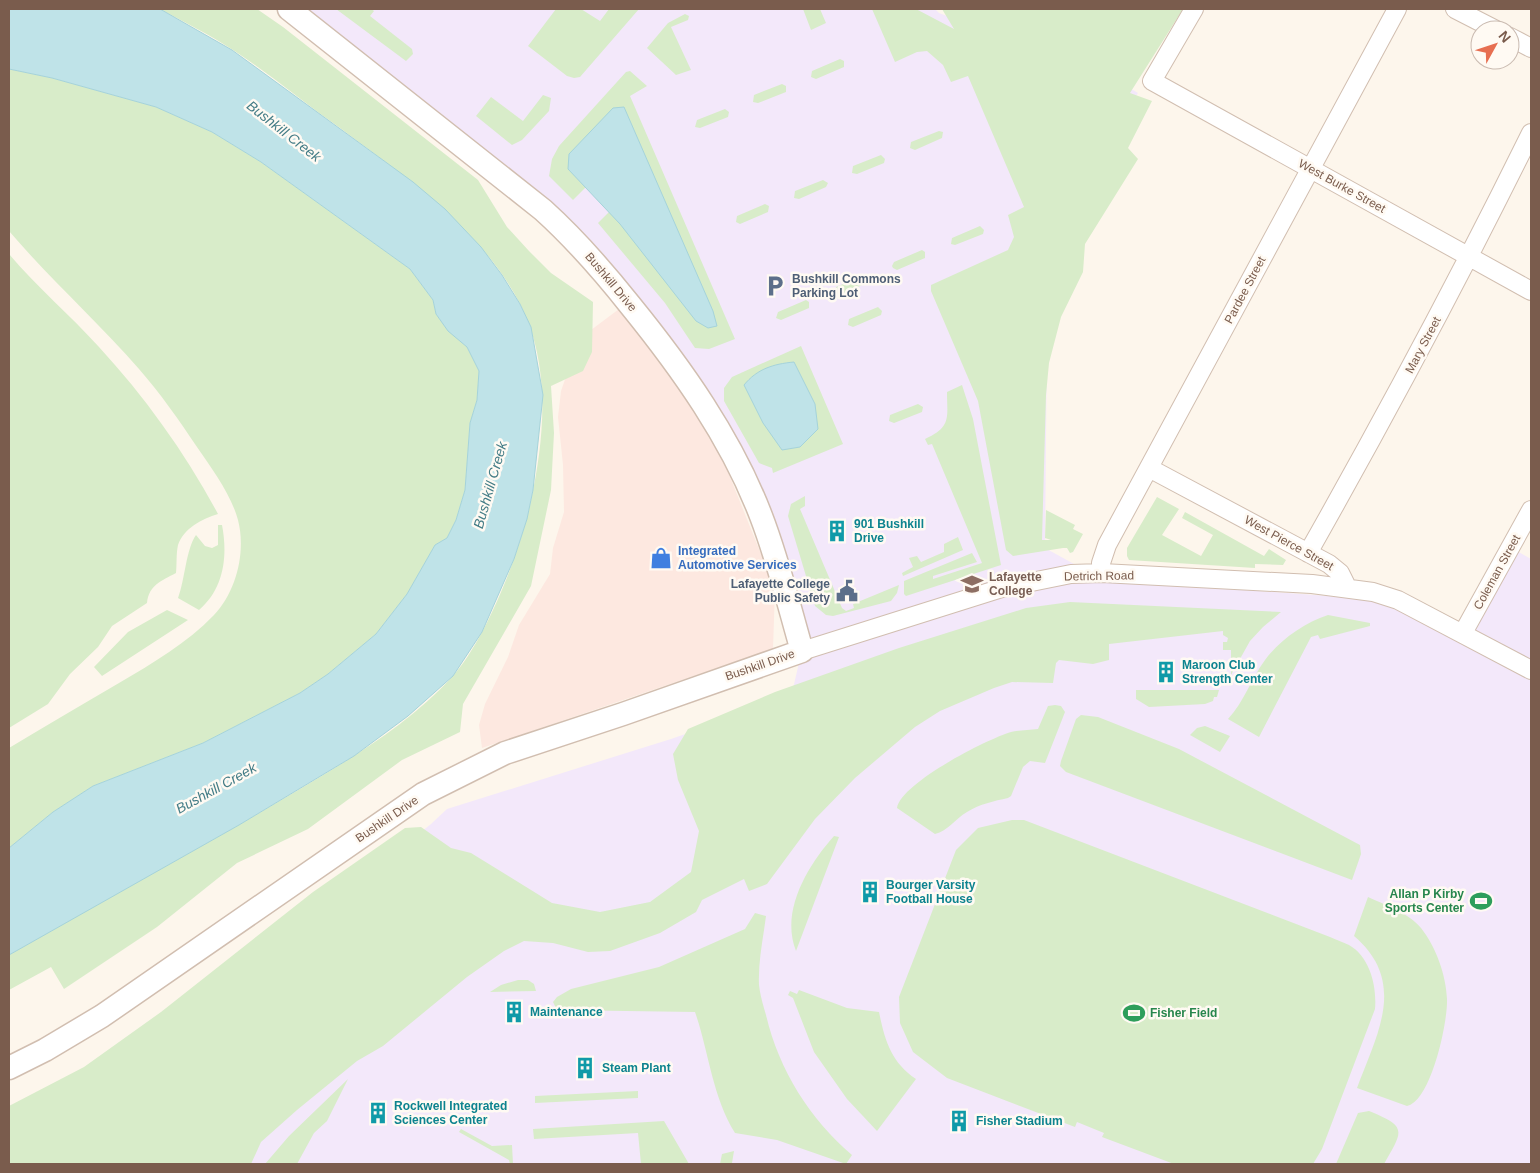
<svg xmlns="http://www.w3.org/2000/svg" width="1540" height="1173" font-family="Arial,sans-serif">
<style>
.commercial{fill:#fde8e0}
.education{fill:#f3e8fa}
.green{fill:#d8ecc9}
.water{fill:#bfe3e8;stroke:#a5d3da}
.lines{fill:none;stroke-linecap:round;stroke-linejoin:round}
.minor-casing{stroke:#d1beb0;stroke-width:20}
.tertiary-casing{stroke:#d1beb0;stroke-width:25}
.minor{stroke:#fff;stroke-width:18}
.tertiary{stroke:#fff;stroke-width:22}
.labels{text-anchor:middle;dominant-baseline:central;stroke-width:5;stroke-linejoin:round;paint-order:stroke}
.street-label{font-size:12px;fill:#7a5c4d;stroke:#fffaf3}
.service-label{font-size:12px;font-weight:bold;fill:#4e5e75;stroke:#fffaf3;text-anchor:start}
.culture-label{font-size:12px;font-weight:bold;fill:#0d838f;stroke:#fffaf3;text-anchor:start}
.shop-label{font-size:12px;font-weight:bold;fill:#366cbe;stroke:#fffaf3;text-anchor:start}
.education-label{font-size:12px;font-weight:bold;fill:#785e54;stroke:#fffaf3;text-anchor:start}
.leisure-label{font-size:12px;font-weight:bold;fill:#27864d;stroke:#fffaf3;text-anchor:end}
.water-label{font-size:14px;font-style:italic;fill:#437c86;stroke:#fffaf3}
</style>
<rect width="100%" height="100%" fill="#fdf6ec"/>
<!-- commercial -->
<path class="commercial" d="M619,309L649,344L718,447L775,589L773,649L482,748L479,725L485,704L508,657L519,625L550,574L553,548L564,512L563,465L558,417L561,391L579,339Z"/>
<!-- education -->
<path class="education" d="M289,9H935L939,13L1044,53L1083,60L1138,93L1041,235L1047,333L1045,548L1103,580L1357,598L1389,605L1466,643L1517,551L1531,559V1164H9L431,824L447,809L671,739L791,697L802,650L741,471L578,243Z"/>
<!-- green -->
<path class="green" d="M160,9H257L283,27L478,180L507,227L529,251L551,273L593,302L592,352L583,371L551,386L554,433L551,490L531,586L463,704L460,732L402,760L308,829L237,863L157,927L64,989L51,967L9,990V955C101,900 196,851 288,796C345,762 406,727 452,677C486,640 521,550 531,500C545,436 551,362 519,302C482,231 403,175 340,128C304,103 270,74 233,50C210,35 184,22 160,9Z
M336,9H371L374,11L370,16L412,49L413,54L406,61Z
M556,9H581L600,21L609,9H639L580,77L574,78L567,76L528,46Z
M803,9H820L826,23L811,30Z
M872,9H916L954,29L942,9H1183L1130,93L1152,101L1128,148L1138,159L1085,244L1083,272L1061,317L1049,363L1046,395L1042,540H1051L1045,538L1046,510L1075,525L1073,529L1083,534L1073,552L1070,553L1067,548H1063L1013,556L1006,550L978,401L931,291V285L1008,250L1014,237L1008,215L1024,207L968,76L951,82L943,65L927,51L917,52L895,62Z
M685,14L689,16L688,20L671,27L691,70L676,75L647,48L668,23Z
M840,59L844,61V67L816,79L811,77L812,71Z
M9,69L52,78L156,107L212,132L261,162L410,269L433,300L436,314L448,330L467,347L479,371L477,400L470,423L465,490L456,520L447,538L435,545L407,594L376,634L328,674L300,693L203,743L93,786L53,812L9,848V748C45,726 82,705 119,683C153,663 187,643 214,615C237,591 246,551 238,520C231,494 212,469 197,447C179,420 160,393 139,369C97,321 50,279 9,231Z
M630,71L647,86L630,96L735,339L709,349L695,348L665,303L598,223L610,211L587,186L573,200L549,176L552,159L559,146L626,72Z
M782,84L786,86V92L758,103L753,102L754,95Z
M543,95L551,98L549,111L522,140L512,145L476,116L491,97L523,121Z
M725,109L729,112L728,117L700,128L695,127L697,120Z
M939,131L943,132L942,138L915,150L910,148L911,142Z
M881,155L885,159L884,163L857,174L852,173L853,166Z
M823,180L828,183L826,187L799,199L794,198L795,191Z
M765,204L769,206L768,212L740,224L736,222L737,216Z
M980,226L984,230L983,234L955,245L951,244L952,238Z
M922,250L925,252V258L897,270L893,268L892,266L894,262Z
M9,254C37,287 70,315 99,347C145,397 186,454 218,514C202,519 184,528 178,545C176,554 177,564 176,573C161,581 149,585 147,603L112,626L98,647L70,674L48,704L9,728Z
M864,275L867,277V283L839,295L835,294L836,287Z
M806,300L809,302V308L781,320L776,318L778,312Z
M878,307L882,311L881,315L853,327L848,325L849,319Z
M801,346L843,444L773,473L772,468L759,463L724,401V388L732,377Z
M962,385L973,419L1001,565L906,596L904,594V581L972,553L977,562L933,576V579L982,563L932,444L928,445L925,439C952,427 947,417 947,392Z
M918,404L923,407L922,412L894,423L889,421L890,415Z
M805,496V506L800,509L842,608L846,611L854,608L853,604L899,585L897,593L891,601L833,616L826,615L815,606L788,516L791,504Z
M1157,497L1179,509L1162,535L1201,556L1213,535L1182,518L1185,512L1264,556L1269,549L1286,560L1283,565L1255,564V568L1129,560L1127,556V548Z
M218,525H222C228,556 224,589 199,610L178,598C185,580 186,549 196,535L205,546L212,548L218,545Z
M958,537L963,550L903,576L902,573L913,567L909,558L917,556L921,562L944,552V544Z
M1070,602L1281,612L1263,627L1250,641L1231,675V650H1223V642H1227L1228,638L1223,635V631L1109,644V660L1093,664L1059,660L1056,663L1053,683L1012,682L994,688L940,711L915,727L855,778L815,819L767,884L749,891L744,879L702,900L696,912L660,933L610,951L588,952L553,943L524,941L504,951L467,977L383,1046L357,1061L297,1110L261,1142L251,1164H9V1106L84,1067L161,1012L313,892L405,828L421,827L451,848L471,853L552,903L600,912L650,902L691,872L699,831L678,780L673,754L688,729L775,692L899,648L1026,608Z
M167,610L188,620L102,676L94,667L128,632Z
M1328,615L1370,623V626L1320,639L1318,635L1311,637L1259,737L1228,719C1244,702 1251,679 1265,660C1281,639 1304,623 1328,615Z
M1136,690H1219L1217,697H1214L1213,701L1205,704L1149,707L1136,699Z
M1055,705L1061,706L1065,712L1045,763L1030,761L1023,767L1011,796L1008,798C994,801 980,804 967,812C955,819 948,831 935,834L897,808C901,783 987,739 1011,732C1020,730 1029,730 1038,729L1048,706Z
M1081,715L1098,717L1179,749L1360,845L1361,854L1352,880L1066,772L1060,766L1061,761L1076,719Z
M1205,726L1230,736L1220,752L1190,735L1197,728Z
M1012,820H1024L1330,937C1336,940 1343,942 1349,945C1370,957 1377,986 1375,1009L1322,1149L1313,1164H1174L1102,1137L1104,1133L1077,1122L1075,1127L947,1078L913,1052L900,1023L899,997L956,850L978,828Z
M834,836L839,837L796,951C780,911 808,865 834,836Z
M1368,897C1385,905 1409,913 1421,928C1436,947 1446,975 1447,999C1448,1022 1431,1101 1407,1106L1357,1088C1377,1034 1408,982 1354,936Z
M755,913L766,916C763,939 758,962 759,985C760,994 763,1005 766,1015C779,1070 809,1118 852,1155L846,1164L777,1140L735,1133C712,1096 709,1052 695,1012L557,1010L553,1002L557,997L571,989L659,967L745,929Z
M518,980H528L534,984L536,991L490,992L501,985Z
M799,990L847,1008L879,1012C885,1041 891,1062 916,1079L877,1131L847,1099L814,1052L793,998L788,995L790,991L797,994Z
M348,1079L327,1121L314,1133L297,1164H265L289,1136Z
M638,1091V1098L535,1103V1096Z
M1369,1111C1408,1127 1403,1130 1384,1164H1336L1358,1113Z
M664,1121L689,1164H641L638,1133L534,1139L533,1129Z
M461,1129L492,1146L512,1145L513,1164H510L509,1160L459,1132Z
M734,1151L732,1163L734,1164H720L722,1154Z"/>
<!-- water -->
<path class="water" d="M9,9H160L232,50L413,182L445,209L481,247L502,275L520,304L531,327L543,395L533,490L527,519L514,559L482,632L453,676L408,716L354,756L239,825L9,955V848L53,812L93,786L203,743L300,693L328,674L376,634L407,594L435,545L447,538L456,520L465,490L470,423L477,400L479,371L467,347L448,331L436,314L433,300L410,269L261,162L212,132L156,107L52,78L9,69Z
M624,107L713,311L717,326L708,328L696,321L620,224L568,169L569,154L613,108Z
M794,362L815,404L818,429L800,447L782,450L763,423L744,385C757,369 773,364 794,362Z"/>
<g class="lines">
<!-- minor casing -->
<g class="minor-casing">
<path id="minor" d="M1194,9L1152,81L1531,291
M1455,9L1496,30
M1510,37L1531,48
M1149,468L1329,564L1340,573L1347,587
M1308,553C1386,415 1461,275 1531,133
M1102,573L1101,563L1107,545L1397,9
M1463,633L1531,510
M802,651L1002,588L1071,574L1102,573L1312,584L1373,592L1398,600L1531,670"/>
</g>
<!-- tertiary casing -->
<g class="tertiary-casing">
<path id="tertiary" d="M9,1068L45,1050L102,1016L423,794L505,753L623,714L802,651C789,606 778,560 761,516C731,438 682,369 630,305C603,271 575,239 543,210L289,9"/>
</g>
<!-- minor -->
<use href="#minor" class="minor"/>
<!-- tertiary -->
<use href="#tertiary" class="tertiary"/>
</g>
<!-- icons -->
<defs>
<g id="parking-bare" transform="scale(1.725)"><path d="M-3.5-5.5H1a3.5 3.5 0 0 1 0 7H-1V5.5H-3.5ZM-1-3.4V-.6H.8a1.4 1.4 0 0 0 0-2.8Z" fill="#5c6f8a" stroke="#fffaf3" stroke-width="2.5" paint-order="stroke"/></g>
<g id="building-bare" transform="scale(1.725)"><path d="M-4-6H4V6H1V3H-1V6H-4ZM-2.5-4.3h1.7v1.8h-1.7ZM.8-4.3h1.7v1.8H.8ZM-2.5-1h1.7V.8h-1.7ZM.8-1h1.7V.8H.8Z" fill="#0f9aa8" stroke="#fffaf3" stroke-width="2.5" paint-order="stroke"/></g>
<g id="shop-bare" transform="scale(1.725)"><path d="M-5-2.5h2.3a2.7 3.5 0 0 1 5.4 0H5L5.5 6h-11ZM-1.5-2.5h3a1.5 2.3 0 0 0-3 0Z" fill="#3f7fe0" stroke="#fffaf3" stroke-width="2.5" paint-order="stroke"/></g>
<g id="university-bare" transform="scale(1.725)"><path d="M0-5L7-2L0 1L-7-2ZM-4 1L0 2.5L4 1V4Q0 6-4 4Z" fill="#8d6e63" stroke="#fffaf3" stroke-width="2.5" paint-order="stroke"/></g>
<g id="civic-bare" transform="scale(1.725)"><path d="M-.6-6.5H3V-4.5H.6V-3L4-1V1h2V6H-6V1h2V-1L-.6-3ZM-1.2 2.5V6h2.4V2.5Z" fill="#5c6f8a" stroke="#fffaf3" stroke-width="2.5" paint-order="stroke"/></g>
<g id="stadium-bare" transform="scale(1.725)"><path d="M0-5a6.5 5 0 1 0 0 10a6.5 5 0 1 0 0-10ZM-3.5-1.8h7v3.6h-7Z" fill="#2e9e5b" stroke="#fffaf3" stroke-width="2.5" paint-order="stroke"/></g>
</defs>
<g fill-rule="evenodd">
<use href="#parking-bare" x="775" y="286"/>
<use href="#building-bare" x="837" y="531"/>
<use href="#shop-bare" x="661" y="558"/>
<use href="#university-bare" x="972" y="584"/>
<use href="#civic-bare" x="847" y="591"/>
<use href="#building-bare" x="1166" y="672"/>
<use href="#building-bare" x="870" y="892"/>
<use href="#stadium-bare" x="1481" y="901"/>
<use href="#building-bare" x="514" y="1012"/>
<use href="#stadium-bare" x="1134" y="1013"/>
<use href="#building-bare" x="585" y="1068"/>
<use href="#building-bare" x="378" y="1113"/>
<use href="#building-bare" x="959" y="1121"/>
</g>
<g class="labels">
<!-- street labels -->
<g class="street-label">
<text transform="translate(1342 186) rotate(29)">West Burke Street</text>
<text transform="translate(611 282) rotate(50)">Bushkill Drive</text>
<text transform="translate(1245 290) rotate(-62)">Pardee Street</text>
<text transform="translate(1423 345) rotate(-62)">Mary Street</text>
<text transform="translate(1289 543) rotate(29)">West Pierce Street</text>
<text transform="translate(1497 572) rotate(-61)">Coleman Street</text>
<text transform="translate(1099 576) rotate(-1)">Detrich Road</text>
<text transform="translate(760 665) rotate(-19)">Bushkill Drive</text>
<text transform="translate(387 819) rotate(-34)">Bushkill Drive</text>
</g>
<!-- service labels -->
<g class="service-label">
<text x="792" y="279">Bushkill Commons<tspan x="792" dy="14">Parking Lot</tspan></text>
<text x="830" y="584" text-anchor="end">Lafayette College<tspan x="830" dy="14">Public Safety</tspan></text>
</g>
<!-- culture labels -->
<g class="culture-label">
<text x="854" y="524">901 Bushkill<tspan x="854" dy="14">Drive</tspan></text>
<text x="1182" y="665">Maroon Club<tspan x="1182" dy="14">Strength Center</tspan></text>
<text x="886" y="885">Bourger Varsity<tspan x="886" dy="14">Football House</tspan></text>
<text x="530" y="1012">Maintenance</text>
<text x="602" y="1068">Steam Plant</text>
<text x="394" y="1106">Rockwell Integrated<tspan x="394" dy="14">Sciences Center</tspan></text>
<text x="976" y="1121">Fisher Stadium</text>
</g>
<!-- shop labels -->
<g class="shop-label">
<text x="678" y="551">Integrated<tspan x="678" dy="14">Automotive Services</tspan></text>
</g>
<!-- education labels -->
<g class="education-label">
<text x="989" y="577">Lafayette<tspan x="989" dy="14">College</tspan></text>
</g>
<!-- leisure labels -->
<g class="leisure-label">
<text x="1464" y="894">Allan P Kirby<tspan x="1464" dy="14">Sports Center</tspan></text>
<text x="1150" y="1013" text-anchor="start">Fisher Field</text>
</g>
<!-- water labels -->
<g class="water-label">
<text transform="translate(284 131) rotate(38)">Bushkill Creek</text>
<text transform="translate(490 485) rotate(-74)">Bushkill Creek</text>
<text transform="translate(216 788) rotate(-29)">Bushkill Creek</text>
</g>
</g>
<!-- border -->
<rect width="1540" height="1173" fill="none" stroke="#7a5c4d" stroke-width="20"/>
<!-- north arrow -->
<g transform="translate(1495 45) rotate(50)"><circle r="24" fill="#fffaf3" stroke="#cabbb1"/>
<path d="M0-4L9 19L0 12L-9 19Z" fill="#e76f51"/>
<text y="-8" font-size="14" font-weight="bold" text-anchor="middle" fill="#7a5c4d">N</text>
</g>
</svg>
